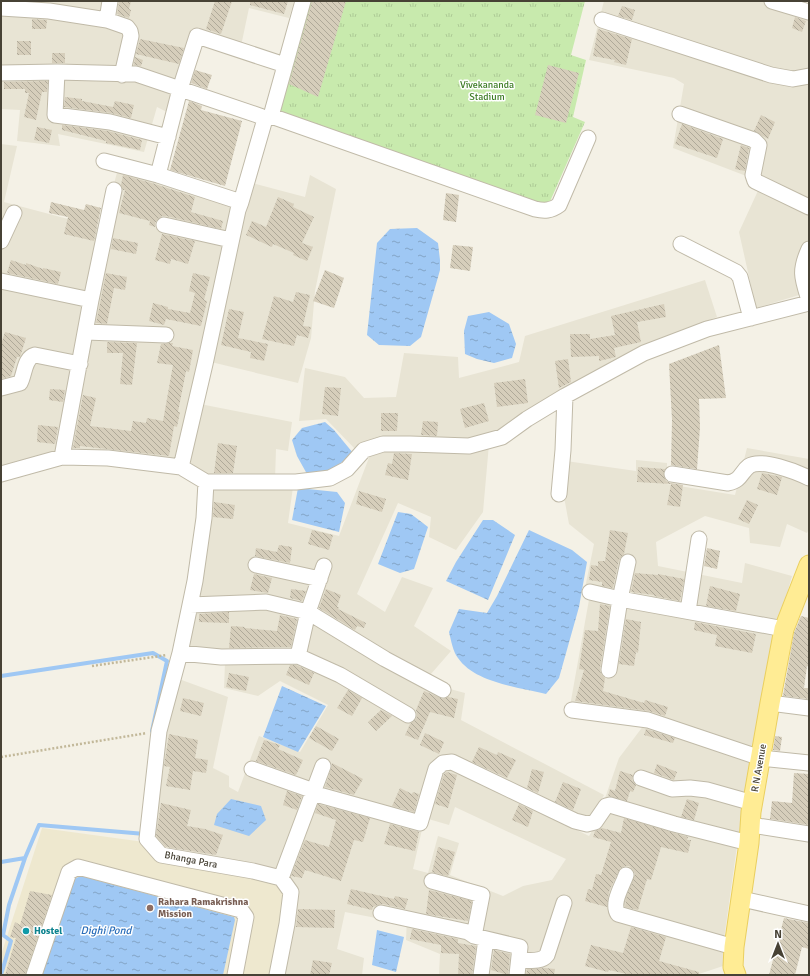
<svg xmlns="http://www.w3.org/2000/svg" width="810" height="976" font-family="Signika,sans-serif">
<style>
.residential{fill:#e8e4d4}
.education{fill:#eee8cf}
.park{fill:url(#park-tufts)}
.water{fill:url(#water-ripples)}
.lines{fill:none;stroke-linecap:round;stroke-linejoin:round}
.stream{stroke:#9fc8f4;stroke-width:4}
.building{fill:url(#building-back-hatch)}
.minor-casing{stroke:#c0baa8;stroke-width:17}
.major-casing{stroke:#eacf5f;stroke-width:21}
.path{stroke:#c2b899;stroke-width:2.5;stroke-dasharray:2 2;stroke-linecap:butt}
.minor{stroke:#fff;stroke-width:15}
.major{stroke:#ffec94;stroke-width:19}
.education-dot{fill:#8d6e63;stroke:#fff;stroke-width:1.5}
.culture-dot{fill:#0f9aa8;stroke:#fff;stroke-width:1.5}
.labels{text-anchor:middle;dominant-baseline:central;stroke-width:3;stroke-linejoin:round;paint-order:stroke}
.park-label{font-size:10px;fill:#3d7c25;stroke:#fff}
.street-label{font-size:10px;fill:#474235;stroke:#fff}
.education-label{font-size:10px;font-weight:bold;fill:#785e54;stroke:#fff;text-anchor:start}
.culture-label{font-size:10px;font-weight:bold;fill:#0d838f;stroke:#fff;text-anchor:start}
.water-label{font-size:11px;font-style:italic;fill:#296db9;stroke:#fff}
</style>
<defs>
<pattern id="park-tufts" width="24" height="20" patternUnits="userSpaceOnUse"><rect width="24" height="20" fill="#c8eaad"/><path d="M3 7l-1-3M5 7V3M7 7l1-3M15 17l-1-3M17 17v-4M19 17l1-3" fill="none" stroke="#adca95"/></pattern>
<pattern id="water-ripples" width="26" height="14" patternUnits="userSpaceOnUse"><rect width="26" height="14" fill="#9fc8f4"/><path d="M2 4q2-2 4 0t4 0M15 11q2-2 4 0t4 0" fill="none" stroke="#83a4c6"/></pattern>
<pattern id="building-back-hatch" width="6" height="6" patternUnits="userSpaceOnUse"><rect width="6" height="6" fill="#d6cebb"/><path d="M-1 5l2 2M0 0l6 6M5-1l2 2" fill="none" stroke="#afa999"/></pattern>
</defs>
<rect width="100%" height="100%" fill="#f4f1e6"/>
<!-- residential -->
<path class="residential" d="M1,1H294L289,18L249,8L241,46L195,31L171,114L157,107L144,152L58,134L60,146L17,141L20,110L1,109Z
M604,1H776L809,13V292L756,308L739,232L762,182L673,148L684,84L674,78L589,60Z
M1,144L17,146L4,202L102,228L118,169L235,204L176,460L56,452L1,466Z
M310,175L336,189L315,291L311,338L298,383L211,362L252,183L305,197Z
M705,280L717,317L668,336L498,433L468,441L356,450L326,419L299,421L305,368L345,377L364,398L396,397L404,353L458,357L459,378L519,362L525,336Z
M200,404L292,422L288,451L276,449L275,480L203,474L188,460Z
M489,444L483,512L456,550L429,537L431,517L398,503L357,594L385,612L402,577L433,588L414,626L451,651L424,682L465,693L461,720L604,795L589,825L445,758L431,766L418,822L351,805L423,825L413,869L428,873L438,836L459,843L450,875L503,896L523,886L552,880L566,859L455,807L449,825L425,818L437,772L447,766L589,836L607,806L672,823L737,846L724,939L726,965L696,975H439L440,954L406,940L407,918L377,909L376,918L345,912L337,949L364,958L362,975H282L296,910L295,884L283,875L312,794L306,793L278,871L154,852L151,834L163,733L179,679L228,697L213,768L229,776V787L238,792L259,736L300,752L328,705L280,681L258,696L224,688L225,663L294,656L334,675L370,697L409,716H412L403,707L301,655L185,648L196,600L211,490L293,487L288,523L339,536L370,455L405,447L472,450Z
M747,448L809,459V529L807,533L787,524L780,547L750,543L749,528L705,516L656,542L658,566L742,583L745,563L792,576L778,625L585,588L594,544L569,524L562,486L566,461L636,471V460L667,463V484L735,495Z
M590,594L777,628L739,838L603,804L619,758L647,721L570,706Z"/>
<!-- education -->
<path class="education" d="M42,828L144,842L277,881L285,893L272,975H1V955Z"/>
<!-- park -->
<path class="park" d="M307,1H585L571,55L586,60L573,117L585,122L548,206L274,113Z"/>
<!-- water -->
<path class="water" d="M417,228L438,243L440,260V270L421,337L410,346L379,345L367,335L377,243L390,229Z
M489,312L509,324L516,344L512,358L494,363L477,359L465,354L464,331L468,316Z
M325,422L334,430L353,453L329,473L307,474L297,456L292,440L302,428Z
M298,488L337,492L345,503L339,532L292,520Z
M398,512L411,514L428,527L414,569L400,573L378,564Z
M483,520H493L515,535L488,600L446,581L456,562Z
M529,530L572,550L587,562L579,607L559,678L546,694C519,687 475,683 458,658C453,652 451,640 449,632L459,609L487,613L497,596Z
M282,686L326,706L298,752L263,737Z
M231,799L261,806L266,820L249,836L214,825L217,814Z
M81,876L234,917L235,920L223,975H42L74,879Z
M377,930L404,937L396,972L372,965Z"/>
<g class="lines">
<!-- stream -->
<path class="stream" d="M1,676L153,653L167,661L152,731
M1,862L25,858
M1,975L11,941L3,935L9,905L25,858L39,825L145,834"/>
</g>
<!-- building -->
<path class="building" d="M119,1H131L129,9L131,10L129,18L117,14Z
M215,1H232L221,34L206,29Z
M250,1H288L284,14L250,5Z
M312,1H346L318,97L289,84Z
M622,6L635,10L632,20L618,16Z
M795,17L806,21L802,32L792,28Z
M32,19L47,20L46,29H32Z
M598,29L632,39L626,65L614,62L615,60L593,56Z
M140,39L184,48L179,64L136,54Z
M17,41H31V55H17Z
M52,53H65V63H52Z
M135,57L143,60L141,66L134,65Z
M548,65L579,73L566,123L535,115Z
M195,70L212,75L207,89L191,83Z
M48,81L47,92H42L36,120L24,117L29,93H25V89H4V82Z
M65,97L82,99V101L113,107L115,101L134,105L131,118L111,113L64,107Z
M189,101L202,106L201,110L242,121L225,186L170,170Z
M761,115L775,122L768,139L754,131Z
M682,124L723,139L717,158L675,144Z
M62,125L108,131L142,140L140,150L106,143V141L62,130Z
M37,127L52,130L49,143L34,140Z
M741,145L749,148L745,171L735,169Z
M123,175L155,184L195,197L191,212L223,221L221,229L166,216H162L158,219L155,223V227L149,225L150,221L119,213L125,190H123L121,185Z
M446,193L459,195L456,222L443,220Z
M278,197L294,204L293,207L314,217L302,243L313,247L307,261L293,255L294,253L273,244L272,247L246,235L252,221L266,227Z
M51,202L84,210L86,204L101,208L94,241L64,234L68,217L49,213Z
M162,234L195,241L188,264L171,259L170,264L155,260Z
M113,238L138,243L136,254L111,249Z
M453,245L473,247L470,271L450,268Z
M11,260L26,265V263L43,269V268L61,272L58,284L7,273Z
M325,270L344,278L334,308L313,301Z
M106,273L127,277L125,290L114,288L107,324L96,323Z
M193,273L210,277L204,300L207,301L201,326L166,319L164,325L149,321L153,303L168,307V309L190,313L195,293L189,291Z
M296,292L310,295L303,326L311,327L308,338L297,335L294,346L262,339L274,296L293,302Z
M664,304L666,317L637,322L641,342L614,348L616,357L599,361V356L571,357L570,334H590V339L615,335L611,316Z
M229,309L244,312L238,338L268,344L264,361L250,358L251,352L221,345Z
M5,332L26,338L20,357H17L11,376L1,379V344Z
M107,342L137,343L132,385L120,384L123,353H107Z
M170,343H173L172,346L193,350L189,372L186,371L178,412H180L177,427L174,426L169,456L80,446V448H73L83,395L96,398L90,426L131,431L133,421L146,423L147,418L163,421L173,365L157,363L161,344Z
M719,345L726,398L699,399L700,427L697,469L671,465L672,420L669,364Z
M568,359L571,382L559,388L555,361Z
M525,379L528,403L497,407L494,383Z
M325,387L341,388L338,416L322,414Z
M50,389L65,390L63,402L49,400Z
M484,403L489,421L465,428L460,409Z
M381,413H398L397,431H381Z
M423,421L438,422L437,436L421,435Z
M38,425L58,427L55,444L37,442Z
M218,443L237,446L233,473H214Z
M394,453L412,454L408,480L385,475L388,463L392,464Z
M638,467L665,469L664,477L666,481L671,483L683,485L680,507L667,505L671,484L637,482Z
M762,473L782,477L777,495L757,489Z
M359,491L386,499L382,512L356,504Z
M747,500L758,505L749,524L738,519Z
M214,502L235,505L233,519L213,517Z
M312,530L333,535L329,550L308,544Z
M610,530L628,533L624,554L619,560L613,588L602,586V582L589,580L591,565L598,566V561H605Z
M279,545L292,547L290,563L255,556L256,548L277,552Z
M707,548L720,551L717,569L704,566Z
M635,573L658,575V574L684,579L680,601L654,596V595L631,592Z
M254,574L272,578L268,593L250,590Z
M710,586L740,594L736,611L706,606Z
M291,589L306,591L302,601L290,598Z
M326,589L341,595L337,607H339L338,609L366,623L364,628L357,626L355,630L319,608Z
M600,604L610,606L600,669L601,674L605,678L603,691L644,703L645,700L668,707L665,716L649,711L575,701L584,670L579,669L585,630L598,631Z
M229,612V623L199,622V614Z
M280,615L297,619L291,647L229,648L231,626L245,627L244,628L277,631Z
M801,616L809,618V667L807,666L804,688H809V699L783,696L794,633Z
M626,619L641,622L638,653L636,652L634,666L619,664Z
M695,622L756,634L752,653L715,646L717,635L694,630Z
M290,665H296L314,673L309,685L286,675Z
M229,673L249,677L246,691L226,687Z
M348,690L362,698L352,716L337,708Z
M424,691L443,699L448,697L458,699L454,718L430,712L418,740L405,735L410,724L416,719L417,715L416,710Z
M183,698L204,703L201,716L180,711Z
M381,710L392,716L376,731L368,722Z
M316,726L339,739L332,751L309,738Z
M646,729L675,738L673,743L644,735Z
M425,733L444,742L439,754L420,745Z
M169,734L198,740L195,758L208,760L206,773L193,771L190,790L166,786L170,767L164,766Z
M775,736L782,737L780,751L773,750Z
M264,740L280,745L278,749L303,760L296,775L256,761Z
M479,747L497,755L498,752L516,760L507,778L472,762Z
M332,763L363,779L354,795L325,787L331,769Z
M657,764L677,772L674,780L654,773Z
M532,769L544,772L538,793L527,788Z
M620,771L633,775L632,780L636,785L633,792L630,791L627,801L608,796L610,789L615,791Z
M447,772L457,775L448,808L435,804L444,774Z
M794,773L809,774V825L770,819L772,801L792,803Z
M563,782L581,789L573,810L555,802Z
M400,788L412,794L413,792L419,794L414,812L392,806Z
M287,791L302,796L297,810L283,805Z
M687,799L699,803L694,820L681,817Z
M161,803L191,810L187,826L205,829L223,835L216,855L166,847L156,836Z
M318,804L370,818L363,842L354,840L341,881L305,870L302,878L291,876L305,840L329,847L336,820L315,813Z
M519,804L533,811L528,827L512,820Z
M624,818L688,837L687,840H691L688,853L661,847L651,880L647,879L638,910L625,907L626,898L635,874L633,870L629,866H625L621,868L618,872L609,892L607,907L585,901L588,889L592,890L596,874L601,875L611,842L593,837L595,831L602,828L621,833Z
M390,824L419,832L415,851L384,844Z
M438,847L455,852L448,876L432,872Z
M351,889L394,899L395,896L408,899L405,909L383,904L378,905L373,907L372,910L347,904Z
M429,890L472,901L468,921L426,914Z
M30,891L52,895L25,975H5L16,938L10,937L15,922L20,925Z
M298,909L335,910L334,928L296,927Z
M784,918L809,923V949L802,947L795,975H769Z
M631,927L666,937L659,961L699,972V975H631L609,970L608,972L585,966L591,945L623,953Z
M412,929L458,939V943L476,946L472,975H458L459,954L441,953V945L410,939Z
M494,950L510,954L508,975L491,970Z
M313,960L332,963L329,975H310Z
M545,968L555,969L554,975H526L527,969Z"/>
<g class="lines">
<!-- minor casing -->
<g class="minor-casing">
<path id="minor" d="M772,1L809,12
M1,8L49,11L107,20L127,27L130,31L131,36L122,75
M107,20L110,1
M602,20L771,75L793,79L809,76
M57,72L136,74L260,116L265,119
M1,73L57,72L55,115L110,122L168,137
M680,114L754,140L759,145L753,175L755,181L809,207
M271,116L535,209C544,211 551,211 559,205L588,138
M104,161L158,175L241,202
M158,175L180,89L197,36L285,65
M164,225L231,240
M1,241L14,213
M681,244L736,272L740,277L751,318
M809,249C799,271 802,278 809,300
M1,281L91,300
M86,332L166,335
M1,388L20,383C25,374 24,358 35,355L80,364
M62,457L91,300L114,190
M1,474L62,457L108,458L181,467
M672,474L728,483C742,480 740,473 749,466C761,458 797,472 809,478
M206,482H296L330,478L347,469L364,450L383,444H410L469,446L502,437L527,419L565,396L644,353L707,329L809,303
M559,494L563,450L565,396
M256,565L320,579
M590,592L620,599L784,629
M190,605L266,602L308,612L385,659L443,690
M688,611L699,539
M180,653L221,657L298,656L340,675L408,715
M298,656L308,612L324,566
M609,670L620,599L628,562
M770,703L809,708
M572,710L648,720L761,758L809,763
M252,769L314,791
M641,778L672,789L690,788L707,790L753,803
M312,793L420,823L436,769L443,763L452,762L575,821L587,824L595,822L606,806L610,805L674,824L749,843
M751,825L809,834
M626,875C622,887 611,903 618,914L734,947
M281,878L323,766
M432,881L482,895L474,936
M742,899L809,914
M381,913L468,932L474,936L520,947L517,975
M519,960C528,960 541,963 547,955L564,903
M34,975L69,872L78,867L241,910L246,917L235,975
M277,975L287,924L291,892L281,878L253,871L161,855L147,839L159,731L180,653L195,581L204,518L206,482L181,467L205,364L238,210L241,202L265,119L271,116L303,1
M481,975L486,939"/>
</g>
<!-- major casing -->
<g class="major-casing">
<path id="major" d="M736,975L733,967L734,947L749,843L751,812L770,703L784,629L809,565"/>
</g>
<!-- path -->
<path class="path" d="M92,666L167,655
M1,757L147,733"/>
<!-- minor -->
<use href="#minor" class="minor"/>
<!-- major -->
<use href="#major" class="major"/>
</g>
<!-- markers -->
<circle class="education-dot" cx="150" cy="908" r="4"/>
<circle class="culture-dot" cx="26" cy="931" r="4"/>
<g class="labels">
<!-- park labels -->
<g class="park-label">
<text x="487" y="85">Vivekananda<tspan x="487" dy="12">Stadium</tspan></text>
</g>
<!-- street labels -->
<g class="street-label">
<text transform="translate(759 768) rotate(-80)">R N Avenue</text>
<text transform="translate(191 860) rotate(11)">Bhanga Para</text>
</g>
<!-- education labels -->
<g class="education-label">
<text x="158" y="902">Rahara Ramakrishna<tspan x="158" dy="12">Mission</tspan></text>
</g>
<!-- culture labels -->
<g class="culture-label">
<text x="34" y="931">Hostel</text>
</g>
<!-- water labels -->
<g class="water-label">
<text x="106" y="930">Dighi Pond</text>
</g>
</g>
<!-- border -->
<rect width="810" height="976" fill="none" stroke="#474235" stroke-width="4"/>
<!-- north arrow -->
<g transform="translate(778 944)" stroke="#ffffff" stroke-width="3" paint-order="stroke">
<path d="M0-3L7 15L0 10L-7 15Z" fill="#474235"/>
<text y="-6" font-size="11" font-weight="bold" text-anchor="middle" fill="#474235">N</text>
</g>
</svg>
